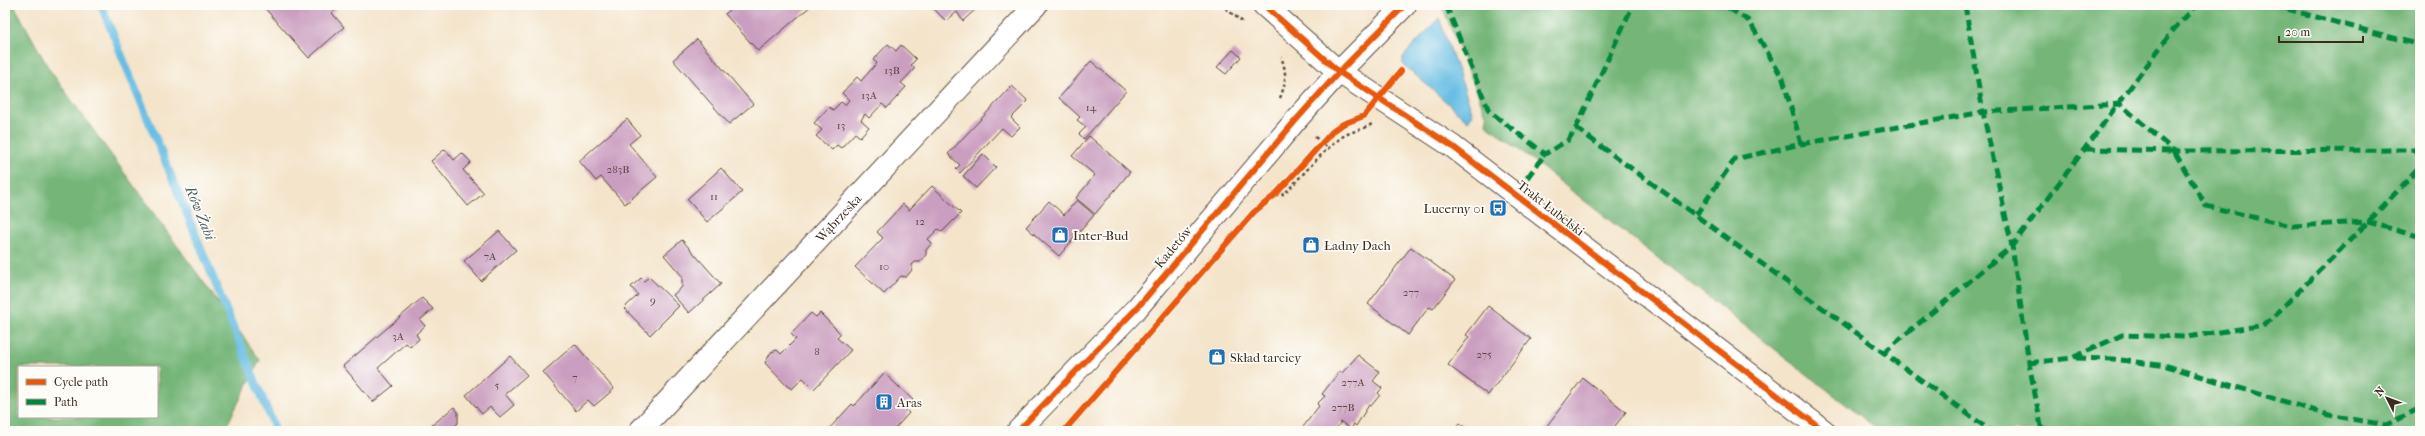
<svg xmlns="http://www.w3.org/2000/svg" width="2425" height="436" font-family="'IM FELL French Canon',serif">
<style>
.forest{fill:#74b678;stroke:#58704b;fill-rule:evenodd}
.water{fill:#67bee4;stroke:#517481}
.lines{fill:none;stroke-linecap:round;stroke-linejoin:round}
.stream{stroke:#67bee4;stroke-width:8}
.building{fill:#ca9ec0}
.minor-casing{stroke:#574638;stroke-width:24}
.tertiary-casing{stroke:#574638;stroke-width:24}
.path{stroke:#574638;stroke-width:2.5;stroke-dasharray:3 3;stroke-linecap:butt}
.minor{stroke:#fff;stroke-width:22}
.tertiary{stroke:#fff;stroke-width:22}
.quiet{stroke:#00873e;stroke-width:5;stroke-dasharray:10 5;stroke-linecap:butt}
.cycleway-casing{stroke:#fdfcf7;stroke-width:8}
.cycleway{stroke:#e8590c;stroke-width:6}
.labels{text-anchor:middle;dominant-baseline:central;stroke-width:3.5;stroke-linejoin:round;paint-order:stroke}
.number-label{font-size:11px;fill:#5f4746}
.poi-label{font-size:13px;fill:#3b2a1e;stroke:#fdfcf7;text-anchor:start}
.street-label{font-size:13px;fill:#3b2a1e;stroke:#fdfcf7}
.water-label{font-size:14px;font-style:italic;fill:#4a5e63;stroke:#fdfcf7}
</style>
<rect width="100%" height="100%" fill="#fdfcf7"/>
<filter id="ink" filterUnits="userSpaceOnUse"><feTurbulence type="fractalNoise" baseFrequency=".025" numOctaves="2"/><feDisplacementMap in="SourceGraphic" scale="8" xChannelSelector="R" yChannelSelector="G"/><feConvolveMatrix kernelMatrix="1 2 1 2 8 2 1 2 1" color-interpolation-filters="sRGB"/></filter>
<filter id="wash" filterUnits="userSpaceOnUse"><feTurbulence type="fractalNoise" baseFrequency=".012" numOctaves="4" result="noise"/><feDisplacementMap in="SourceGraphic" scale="16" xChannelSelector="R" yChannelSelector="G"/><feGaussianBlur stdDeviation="0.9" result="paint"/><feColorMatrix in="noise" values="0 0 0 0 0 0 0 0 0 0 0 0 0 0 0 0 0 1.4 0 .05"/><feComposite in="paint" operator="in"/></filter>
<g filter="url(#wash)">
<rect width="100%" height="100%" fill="#f4e4ca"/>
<!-- forest -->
<path class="forest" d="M5,5H14L49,69L260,360L227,425L230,431H5ZM19,367H157V417H19Z
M2420,5V431H1880L1486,124L1487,117L1442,6Z"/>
<!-- water -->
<path class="water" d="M1439,18L1473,114L1468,121L1403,64V57Z"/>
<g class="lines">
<!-- stream -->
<path class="stream" d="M101,5L276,431"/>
</g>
<g id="blocks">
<!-- building -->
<path class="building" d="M262,5H336L338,7L332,13L344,27L309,58Z
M735,5H812L758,51L725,14Z
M938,5H980L963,21L957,12L946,21L934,9Z
M697,39L753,104L729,124L673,60Z
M888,44L896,51L901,45L916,59L911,65L915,68L901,83L906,87L887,108L882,104L869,118L865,114L861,120L869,127L860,137L855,133L841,148L837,145L832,150L816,136L822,130L814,123L829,107L833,110L841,102L845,105L849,100L842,93L857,77L861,81L877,63L873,60Z
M1233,50L1241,57L1226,74L1217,67Z
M1091,61L1126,91L1084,139L1079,134L1086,127L1077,120L1080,117L1059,98Z
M1012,86L1028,101L1011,118L1020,127L1011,136L1002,128L960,173L956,169L960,165L948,154Z
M627,119L640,135L629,144L657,177L625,204L601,177L596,181L579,161Z
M1089,136L1130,172L1095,214L1076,198L1095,175L1072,156Z
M445,149L454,160L462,153L471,162L463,170L484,193L468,206L431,161Z
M983,154L996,167L976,188L963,176Z
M721,168L742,192L707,222L687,199Z
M932,186L961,213L942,232L938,229L928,239L932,243L926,250V255L920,262H915L912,265V270L906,277L901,276L884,294L855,267L883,238L877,232L903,204L909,210Z
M1077,200L1094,215L1059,256L1026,227L1049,201L1064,215Z
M499,231L516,250L481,281L464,261Z
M682,240L721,284L689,313L673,295L682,287V276L664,255Z
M1411,247L1455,280L1433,309L1429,307L1408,335L1368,304Z
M649,277L679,306L650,335L624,308L638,295L631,287L641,278L644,281Z
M422,298L433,309L420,320L425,326L416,334L419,339L410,347L406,343L378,368L393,386L373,402L343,366Z
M1488,306L1531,339L1488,395L1448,365L1469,337L1466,335Z
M811,313L816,317L820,313L841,334L837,338L851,350L814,389L803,378L792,389L787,386L765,363L771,352L777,350L781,354L796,339L791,334Z
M575,344L614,389L594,406L588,400L576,411L543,372Z
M1358,355L1380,372L1373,381L1382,388L1378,393L1380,395L1371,406L1369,405L1356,426L1354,424L1351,429L1341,422L1334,431H1300L1319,406L1317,404L1325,396L1322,394L1340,371L1342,373Z
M510,356L527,375L505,394L514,405L500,417L490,407L482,414L466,395Z
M884,373L913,400L905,409L909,413L893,431H827L852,404L854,406Z
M1583,378L1626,412L1611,431H1543Z
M454,407L458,412V423L453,428L449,431H425Z
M1460,423L1470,431H1454Z"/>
</g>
</g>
<g filter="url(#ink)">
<use href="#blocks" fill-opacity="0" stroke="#574638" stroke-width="1"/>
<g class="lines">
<!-- minor casing -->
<g class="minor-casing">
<g id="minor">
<path id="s1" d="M640,431L1036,5"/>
</g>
</g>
<!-- tertiary casing -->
<g class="tertiary-casing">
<path id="tertiary" d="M1264,5L1339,72L1452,146L1824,431
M1018,431L1137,308L1296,120L1339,72L1405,5"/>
</g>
<!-- path -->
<path class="path" d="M1221,5L1244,23
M1280,98C1286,84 1287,71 1281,57
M1315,137L1329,149
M1275,195L1284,194C1302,176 1319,155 1339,139C1349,131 1361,131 1372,124"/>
<!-- minor -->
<use href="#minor" class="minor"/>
<!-- tertiary -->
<use href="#tertiary" class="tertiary"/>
<!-- quiet -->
<path class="quiet" d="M1446,5L1489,111L1545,154L1568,140L1576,128L1633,5
M1965,5L1983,112L2012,246L2029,363L2042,431
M2272,5L2420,45
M1576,128L1991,431
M1801,144L1983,112L2120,104L2174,151L2420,150
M2086,149L2174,151L2206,206L2291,226L2368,222L2420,237
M1527,178L1545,154
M1696,215L1735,159L1801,144L1783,79L1749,21L1724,5
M1883,353L2012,246L2174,29L2197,5
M2076,358L2113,359L2167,366L2329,415L2386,425L2420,408
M2029,363L2072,358L2122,335L2187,337L2265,325L2368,222L2420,167"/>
<!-- cycleway casing -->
<g class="cycleway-casing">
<path id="cycleway" d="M1264,5L1339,72L1452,146L1824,431
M1018,431L1137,308L1296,120L1339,72L1405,5
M1064,431L1254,212L1275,195L1332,132L1343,124L1364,116L1401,71"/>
</g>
<!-- cycleway -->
<use href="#cycleway" class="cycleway"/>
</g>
</g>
<!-- icons -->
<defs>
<g id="bus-square" transform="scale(0.9)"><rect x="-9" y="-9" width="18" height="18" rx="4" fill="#1f6fb2" stroke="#fdfcf7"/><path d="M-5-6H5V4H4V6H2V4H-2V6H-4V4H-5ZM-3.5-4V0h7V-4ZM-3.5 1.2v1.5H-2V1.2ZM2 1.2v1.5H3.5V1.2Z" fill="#fff"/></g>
<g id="shop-square" transform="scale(0.9)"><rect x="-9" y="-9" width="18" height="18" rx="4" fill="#1f6fb2" stroke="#fdfcf7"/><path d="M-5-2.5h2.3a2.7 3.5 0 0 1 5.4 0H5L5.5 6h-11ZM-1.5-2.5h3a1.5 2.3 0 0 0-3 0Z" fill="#fff"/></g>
<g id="building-square" transform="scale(0.9)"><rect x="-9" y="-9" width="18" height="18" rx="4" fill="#1f6fb2" stroke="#fdfcf7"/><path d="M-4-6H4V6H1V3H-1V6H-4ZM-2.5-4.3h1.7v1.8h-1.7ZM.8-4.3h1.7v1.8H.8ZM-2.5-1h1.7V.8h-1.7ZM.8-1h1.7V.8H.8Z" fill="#fff"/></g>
</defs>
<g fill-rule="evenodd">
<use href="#bus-square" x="1498" y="208"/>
<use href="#shop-square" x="1060" y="235"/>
<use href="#shop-square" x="1311" y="245"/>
<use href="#shop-square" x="1217" y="357"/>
<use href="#building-square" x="884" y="402"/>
</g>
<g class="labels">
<!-- number labels -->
<g class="number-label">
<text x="892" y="70">13B</text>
<text x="869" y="95">13A</text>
<text x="1091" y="107">14</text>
<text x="841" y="125">13</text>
<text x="618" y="169">283B</text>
<text x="714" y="196">11</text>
<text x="920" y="221">12</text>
<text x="490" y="256">7A</text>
<text x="884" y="266">10</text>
<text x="1411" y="292">277</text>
<text x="653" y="300">9</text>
<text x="398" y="336">3A</text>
<text x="817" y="351">8</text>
<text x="1484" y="354">275</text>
<text x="575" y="377">7</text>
<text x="1353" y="382">277A</text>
<text x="497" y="385">5</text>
<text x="1343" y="407">277B</text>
</g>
<!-- poi labels -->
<g class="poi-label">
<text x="1485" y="208" text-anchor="end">Lucerny 01</text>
<text x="1073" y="235">Inter-Bud</text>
<text x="1324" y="245">Ładny Dach</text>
<text x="1230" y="357">Skład tarcicy</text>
<text x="897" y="402">Aras</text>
</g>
<!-- street labels -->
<g class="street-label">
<text transform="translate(1551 208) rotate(38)">Trakt Lubelski</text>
<text stroke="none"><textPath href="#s1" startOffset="291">Wąbrzeska</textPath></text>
<text transform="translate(1173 247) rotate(-50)">Kadetów</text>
</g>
<!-- water labels -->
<g class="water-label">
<text transform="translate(200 213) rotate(68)">Rów Żabi</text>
</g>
</g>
<!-- margin -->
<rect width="2425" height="436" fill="none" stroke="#fdfcf7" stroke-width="20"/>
<!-- legend -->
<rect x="18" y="366" width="140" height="52" fill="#fdfcf7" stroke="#afa8a0"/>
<rect x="26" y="379" width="20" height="6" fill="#e8590c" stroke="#afa8a0"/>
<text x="54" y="386" font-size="12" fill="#3b2a1e">Cycle path</text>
<rect x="26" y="399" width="20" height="6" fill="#00873e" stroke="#afa8a0"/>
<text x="54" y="406" font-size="12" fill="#3b2a1e">Path</text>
<!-- north arrow -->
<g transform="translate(2387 398) rotate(312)" stroke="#fdfcf7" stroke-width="3" paint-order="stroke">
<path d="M0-3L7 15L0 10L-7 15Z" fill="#3b2a1e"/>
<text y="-6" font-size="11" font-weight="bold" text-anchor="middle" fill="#3b2a1e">N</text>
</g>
<!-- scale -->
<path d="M2279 36v6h84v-6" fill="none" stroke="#3b2a1e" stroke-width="2"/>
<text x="2285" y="36" font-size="12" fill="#3b2a1e" stroke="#fdfcf7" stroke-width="3" paint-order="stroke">20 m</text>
</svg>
